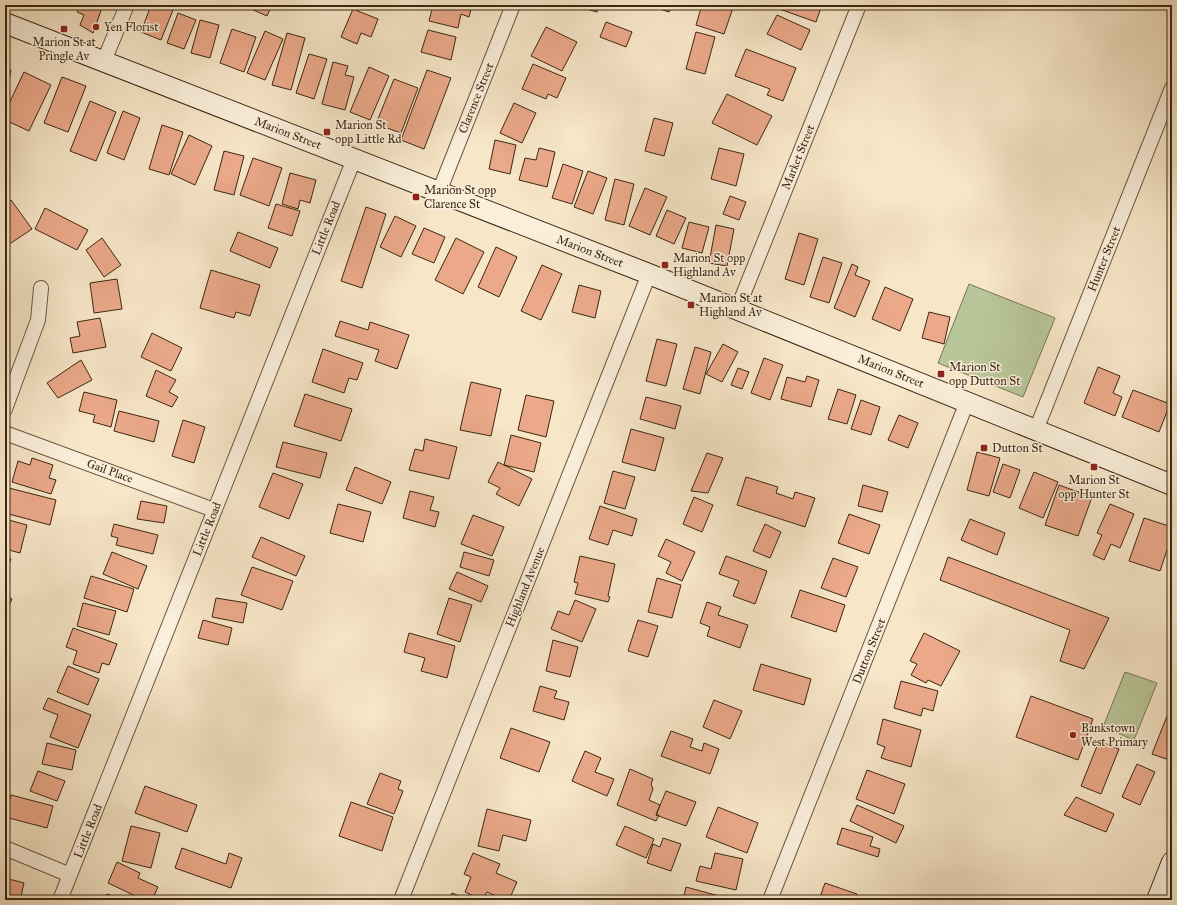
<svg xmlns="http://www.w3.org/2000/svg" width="1177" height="905" font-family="'IM FELL Great Primer',serif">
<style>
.green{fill:#b9c699;stroke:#7a7655}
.building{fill:#eba98a;stroke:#3c2711}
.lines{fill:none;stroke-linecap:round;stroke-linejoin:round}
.street-casing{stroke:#6b573f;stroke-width:16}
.secondary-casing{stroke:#3c2711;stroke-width:22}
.street{stroke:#faefdb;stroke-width:14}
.secondary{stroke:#faefdb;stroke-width:20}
.poi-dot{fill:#8f2418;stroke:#faefdb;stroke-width:1.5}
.labels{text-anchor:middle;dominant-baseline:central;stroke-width:3;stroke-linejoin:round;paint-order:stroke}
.poi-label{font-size:12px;fill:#3c2711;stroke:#faefdb;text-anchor:start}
.street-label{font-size:12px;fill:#3c2711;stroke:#faefdb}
</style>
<rect width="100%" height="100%" fill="#f7e6c8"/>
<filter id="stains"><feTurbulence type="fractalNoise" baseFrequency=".005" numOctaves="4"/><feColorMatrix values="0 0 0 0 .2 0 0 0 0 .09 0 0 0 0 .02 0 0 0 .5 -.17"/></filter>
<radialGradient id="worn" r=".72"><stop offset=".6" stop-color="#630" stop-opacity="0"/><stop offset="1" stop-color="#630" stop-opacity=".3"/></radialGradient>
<!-- green -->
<path class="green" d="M969,284L1055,318L1023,397L938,363Z
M1125,672L1157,683L1134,740L1103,727Z"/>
<!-- building -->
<path class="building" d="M61,5H76L74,10Z
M80,5H103L93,33L80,25L84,15L77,12Z
M151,5H175L161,40L141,32Z
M242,5H272L267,16Z
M433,5H472L469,17L461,14L458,28L429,21Z
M572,5H599L597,12Z
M648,5H672L669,12Z
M702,5H734L724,34L696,25Z
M768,5H822L816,22Z
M353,9L378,19L371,37L361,33L357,44L341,37Z
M178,13L196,20L184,49L167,43Z
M777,15L810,30L801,50L767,34Z
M200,20L219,25L210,58L191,53Z
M606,22L632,32L626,47L600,37Z
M546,27L577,42L562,71L531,56Z
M232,29L256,37L244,72L220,63Z
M428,30L456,37L451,60L421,52Z
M265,31L283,39L265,80L247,73Z
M696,32L715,37L705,74L686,69Z
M287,33L305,38L291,90L272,85Z
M746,49L796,68L783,101L767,95L770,89L735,76Z
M309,54L327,59L314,99L296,93Z
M333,62L348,66L345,75L354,77L345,110L322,104Z
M533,64L566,78L557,98L548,94L546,99L522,89Z
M369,67L389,76L370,120L350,112Z
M5,69L11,70L5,96Z
M427,70L451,78L424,149L401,140Z
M24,72L51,85L29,131L5,120V112Z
M62,77L86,86L68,132L44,123Z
M394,79L418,88L401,133L376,124Z
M727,94L772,116L757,145L712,123Z
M90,101L116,112L96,161L70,151Z
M514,103L536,113L522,143L500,133Z
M123,111L140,118L124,160L107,153Z
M654,118L673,123L664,156L645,151Z
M162,125L183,132L169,175L149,169Z
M189,135L212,146L195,185L171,174Z
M495,140L516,145L510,174L489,169Z
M539,148L555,152L547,187L519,180L525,158L536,160Z
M719,148L744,154L736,186L711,179Z
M224,151L244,156L234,195L214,190Z
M253,158L282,168L269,206L240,195Z
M563,164L583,171L572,204L552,198Z
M588,171L607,178L593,214L574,207Z
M290,173L316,180L310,203L300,200L298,209L282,204Z
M615,179L634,184L624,225L605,220Z
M645,188L667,197L650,235L629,226Z
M730,196L746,202L739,220L723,214Z
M11,200L32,229L8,245L5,241V204Z
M276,204L300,211L292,236L268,228Z
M366,207L386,214L362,288L341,281Z
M45,208L88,230L77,250L35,229Z
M667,210L686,218L674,244L656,236Z
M395,216L416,226L401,257L380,247Z
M689,222L709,227L702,253L682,248Z
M716,225L734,229L727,266L709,263Z
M424,228L445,237L434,263L412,254Z
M238,232L278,248L270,268L230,251Z
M799,233L818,239L804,285L785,279Z
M102,238L121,265L104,277L86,250Z
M456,238L484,252L463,294L435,280Z
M496,247L517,257L499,297L478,287Z
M823,257L842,263L829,303L810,297Z
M852,264L858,267L855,275L870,281L855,317L834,308Z
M542,265L562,274L541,320L521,311Z
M211,270L260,285L250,316L236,312L234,318L200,308Z
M117,279L122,309L94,313L90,283Z
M579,285L601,291L595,318L572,312Z
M885,287L913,299L900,331L872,319Z
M929,312L950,317L944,344L922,338Z
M100,318L106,347L73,353L70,338L80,336L77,322Z
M340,321L368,330L370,322L409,335L397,369L375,361L379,350L335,336Z
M152,333L182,348L171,371L141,357Z
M657,339L677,344L666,386L646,381Z
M723,344L738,352L722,382L706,374Z
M695,347L711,352L700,394L683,389Z
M323,349L363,363L357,380L349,378L344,393L312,382Z
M764,358L783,365L770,400L751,393Z
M81,360L92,380L58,398L47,383Z
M1098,367L1120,376L1113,393L1122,397L1115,416L1084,403Z
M738,368L749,372L742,389L731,385Z
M156,370L176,380L169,392L178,397L172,407L146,396Z
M807,376L819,380L811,407L781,399L787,377L805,382Z
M471,382L501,389L491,436L460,430Z
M838,389L856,395L847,424L828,419Z
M1133,390L1170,404L1159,432L1122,417Z
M84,392L117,400L111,427L93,422L95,415L79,411Z
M305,394L352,409L341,441L294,426Z
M526,395L554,401L546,437L518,430Z
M646,397L681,406L675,429L640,419Z
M861,400L880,407L871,435L851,429Z
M119,411L159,421L154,442L114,431Z
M899,415L918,423L908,448L888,440Z
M183,420L205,427L194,463L172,456Z
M631,429L664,438L655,471L622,462Z
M511,435L541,443L534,472L504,465Z
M425,439L457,447L449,479L409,470L415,449L423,451Z
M283,442L327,453L320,478L276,467Z
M977,452L1000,458L989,496L967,490Z
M707,453L723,458L708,493L691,491Z
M32,458L53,465L49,478L56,480L51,494L12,482L18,461L30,465Z
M498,462L532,479L519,506L496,494L500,488L488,482Z
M1003,464L1020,470L1010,498L993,492Z
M355,467L391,482L382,504L346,490Z
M613,471L635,477L625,509L604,503Z
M1034,472L1058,482L1043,518L1019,508Z
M273,473L303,484L289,519L259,507Z
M746,477L778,487L776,493L793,499L795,492L815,498L805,527L737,505Z
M863,485L888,492L882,512L858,506Z
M1059,485L1092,497L1078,536L1045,525Z
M5,487L56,500L50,525L5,513Z
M410,491L434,497L430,510L439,512L435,527L403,518Z
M694,497L713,505L702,532L683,524Z
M141,501L167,506L164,523L137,519Z
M338,504L371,512L363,542L330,533Z
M1110,504L1134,514L1120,548L1111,544L1104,560L1093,555L1102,535L1097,533Z
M600,506L637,519L632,536L613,530L608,545L589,539Z
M849,514L880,525L869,554L838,543Z
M473,515L504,527L492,556L461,544Z
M1144,518L1172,527V535L1160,571L1129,561Z
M5,519L27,525L20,553L5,549Z
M970,519L1005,533L997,555L961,540Z
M114,524L158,535L153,554L116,545L118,538L111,536Z
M765,524L781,532L770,558L753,551Z
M261,537L305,556L296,576L252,557Z
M666,539L695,552L682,581L666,573L671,562L658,556Z
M112,552L147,566L138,589L103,574Z
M464,552L494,560L489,576L460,567Z
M580,556L615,564L608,596L610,597L608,602L575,594L578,583L574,582Z
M726,556L767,571L755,604L733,596L739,581L719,574Z
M5,557L11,559L5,574Z
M948,557L1109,618L1084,669L1060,661L1070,630L940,580Z
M833,558L858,567L846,597L821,588Z
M252,567L293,581L282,610L241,595Z
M457,572L488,586L481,602L449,589Z
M91,576L134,589L127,612L84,598Z
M657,578L681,585L672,618L648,612Z
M800,590L845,605L836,632L791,617Z
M5,596L12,599L5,614Z
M216,598L247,603L243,623L212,617Z
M449,598L472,605L460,642L437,634Z
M575,600L596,609L582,642L551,629L558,611L569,615Z
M707,602L721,607L718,615L748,625L740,648L707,636L710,627L700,623Z
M83,603L116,611L109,635L77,626Z
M203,620L232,628L228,645L198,638Z
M638,620L658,626L648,657L628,651Z
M73,628L117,644L109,665L102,663L99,673L73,664L77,651L66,647Z
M409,633L455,646L447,678L421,671L425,658L404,652Z
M924,633L960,651L941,686L928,680L926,683L911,675L917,664L910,661Z
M553,640L578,647L570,677L546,671Z
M761,664L811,679L804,705L753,690Z
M68,666L99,679L88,705L57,692Z
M901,681L938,691L933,711L923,708L921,716L894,708Z
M540,686L557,691L554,698L569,702L564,720L533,711Z
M1031,696L1093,719L1078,760L1016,737Z
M48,698L91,715L78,748L50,737L58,715L43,709Z
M714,700L742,711L730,739L703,727Z
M1171,706L1172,707V761L1152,754Z
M883,719L921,730L911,767L881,758L885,747L877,744Z
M511,728L550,742L539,772L500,758Z
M671,731L693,739L690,747L702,751L704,743L719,749L710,774L661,756Z
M1099,741L1119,749L1101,794L1081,786Z
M47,743L76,750L72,770L42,764Z
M585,751L601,758L595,772L614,779L607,796L572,781Z
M1137,764L1155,772L1140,805L1122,797Z
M630,769L653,779L651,784L653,789L649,800L660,805L656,815H659L656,821L617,805Z
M867,770L905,784L894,814L856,799Z
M38,771L65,781L57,801L30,791Z
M380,773L401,781L398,789L403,791L394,814L367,804Z
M145,786L197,805L187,832L135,813Z
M666,791L696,802L686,826L656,815Z
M11,795L53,806L47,828L5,817Z
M1076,797L1114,814L1106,832L1064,815Z
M351,802L393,817L382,851L339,836Z
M857,805L904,826L896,843L850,821Z
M718,807L758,823L747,853L706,837Z
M487,809L531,820L526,841L503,835L499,851L478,846Z
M131,826L160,833L151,868L122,861Z
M625,826L654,839L646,858L616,845Z
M842,828L873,837L870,846L880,849L878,857L837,844Z
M663,838L681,844L671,871L647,863L653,844L660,847Z
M182,848L226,864L229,853L242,858L231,888L175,868Z
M473,853L500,864L496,873L517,882L509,900H505L487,892L482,900L465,892L471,877L464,874Z
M715,853L743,859L736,890L696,881L700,866L711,869Z
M117,862L140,873L138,878L158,887L152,900H144L108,883Z
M5,878L24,883L20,900L5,897Z
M825,883L857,894L855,900H830L820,897Z
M686,887L723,897L722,900H683Z
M452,893L470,900H449Z
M107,894L125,900H104Z"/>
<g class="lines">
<!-- street casing -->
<g class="street-casing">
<path id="street" d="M104,61L127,5
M439,192L513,5
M737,310L859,5
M5,409L38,320L41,288
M1036,430L1172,88
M5,433L214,510
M5,848L70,875
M60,900L354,159
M401,900L649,274
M770,900L967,402"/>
</g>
<!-- secondary casing -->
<g class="secondary-casing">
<path id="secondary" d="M5,23L649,274L1172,485
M1157,900L1172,862"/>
</g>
<!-- street -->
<use href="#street" class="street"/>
<!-- secondary -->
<use href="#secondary" class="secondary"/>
</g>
<!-- markers -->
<g class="poi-dot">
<circle cx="96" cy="27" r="4"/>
<rect x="60" y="25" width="8" height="8" rx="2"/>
<rect x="323" y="128" width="8" height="8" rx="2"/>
<rect x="412" y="193" width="8" height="8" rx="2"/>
<rect x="661" y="261" width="8" height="8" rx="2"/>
<rect x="687" y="301" width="8" height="8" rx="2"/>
<rect x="937" y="370" width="8" height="8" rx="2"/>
<rect x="980" y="444" width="8" height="8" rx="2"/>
<rect x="1090" y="463" width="8" height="8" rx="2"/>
<circle cx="1073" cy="735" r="4"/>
</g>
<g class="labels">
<!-- poi labels -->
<g class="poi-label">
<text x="104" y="27">Yen Florist</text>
<text x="64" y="42" text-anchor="middle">Marion St at<tspan x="64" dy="14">Pringle Av</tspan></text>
<text x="335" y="125">Marion St<tspan x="335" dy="14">opp Little Rd</tspan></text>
<text x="424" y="190">Marion St opp<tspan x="424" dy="14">Clarence St</tspan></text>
<text x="673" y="258">Marion St opp<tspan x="673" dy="14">Highland Av</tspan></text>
<text x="699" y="298">Marion St at<tspan x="699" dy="14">Highland Av</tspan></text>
<text x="949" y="367">Marion St<tspan x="949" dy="14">opp Dutton St</tspan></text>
<text x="992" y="448">Dutton St</text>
<text x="1094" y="480" text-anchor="middle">Marion St<tspan x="1094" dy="14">opp Hunter St</tspan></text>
<text x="1081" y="728">Bankstown<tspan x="1081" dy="14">West Primary</tspan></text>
</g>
<!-- street labels -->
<g class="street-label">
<text transform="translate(476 98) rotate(-68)">Clarence Street</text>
<text transform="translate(288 133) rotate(21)">Marion Street</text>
<text transform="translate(798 157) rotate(-68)">Market Street</text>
<text transform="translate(326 228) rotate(-68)">Little Road</text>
<text transform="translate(590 251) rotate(21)">Marion Street</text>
<text transform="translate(1104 259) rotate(-68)">Hunter Street</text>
<text transform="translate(891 371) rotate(22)">Marion Street</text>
<text transform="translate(110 471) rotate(20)">Gail Place</text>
<text transform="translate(207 529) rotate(-68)">Little Road</text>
<text transform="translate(525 587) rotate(-68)">Highland Avenue</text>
<text transform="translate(869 651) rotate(-68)">Dutton Street</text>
<text transform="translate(88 831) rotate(-68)">Little Road</text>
</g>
</g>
<!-- margin -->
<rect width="1177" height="905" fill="none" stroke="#f7e6c8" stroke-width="20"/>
<rect x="6" y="6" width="1165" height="893" fill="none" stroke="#3c2711" stroke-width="2"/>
<rect x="10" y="10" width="1157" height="885" fill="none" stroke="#3c2711"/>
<rect width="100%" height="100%" filter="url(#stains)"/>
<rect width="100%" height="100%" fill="url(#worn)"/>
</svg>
